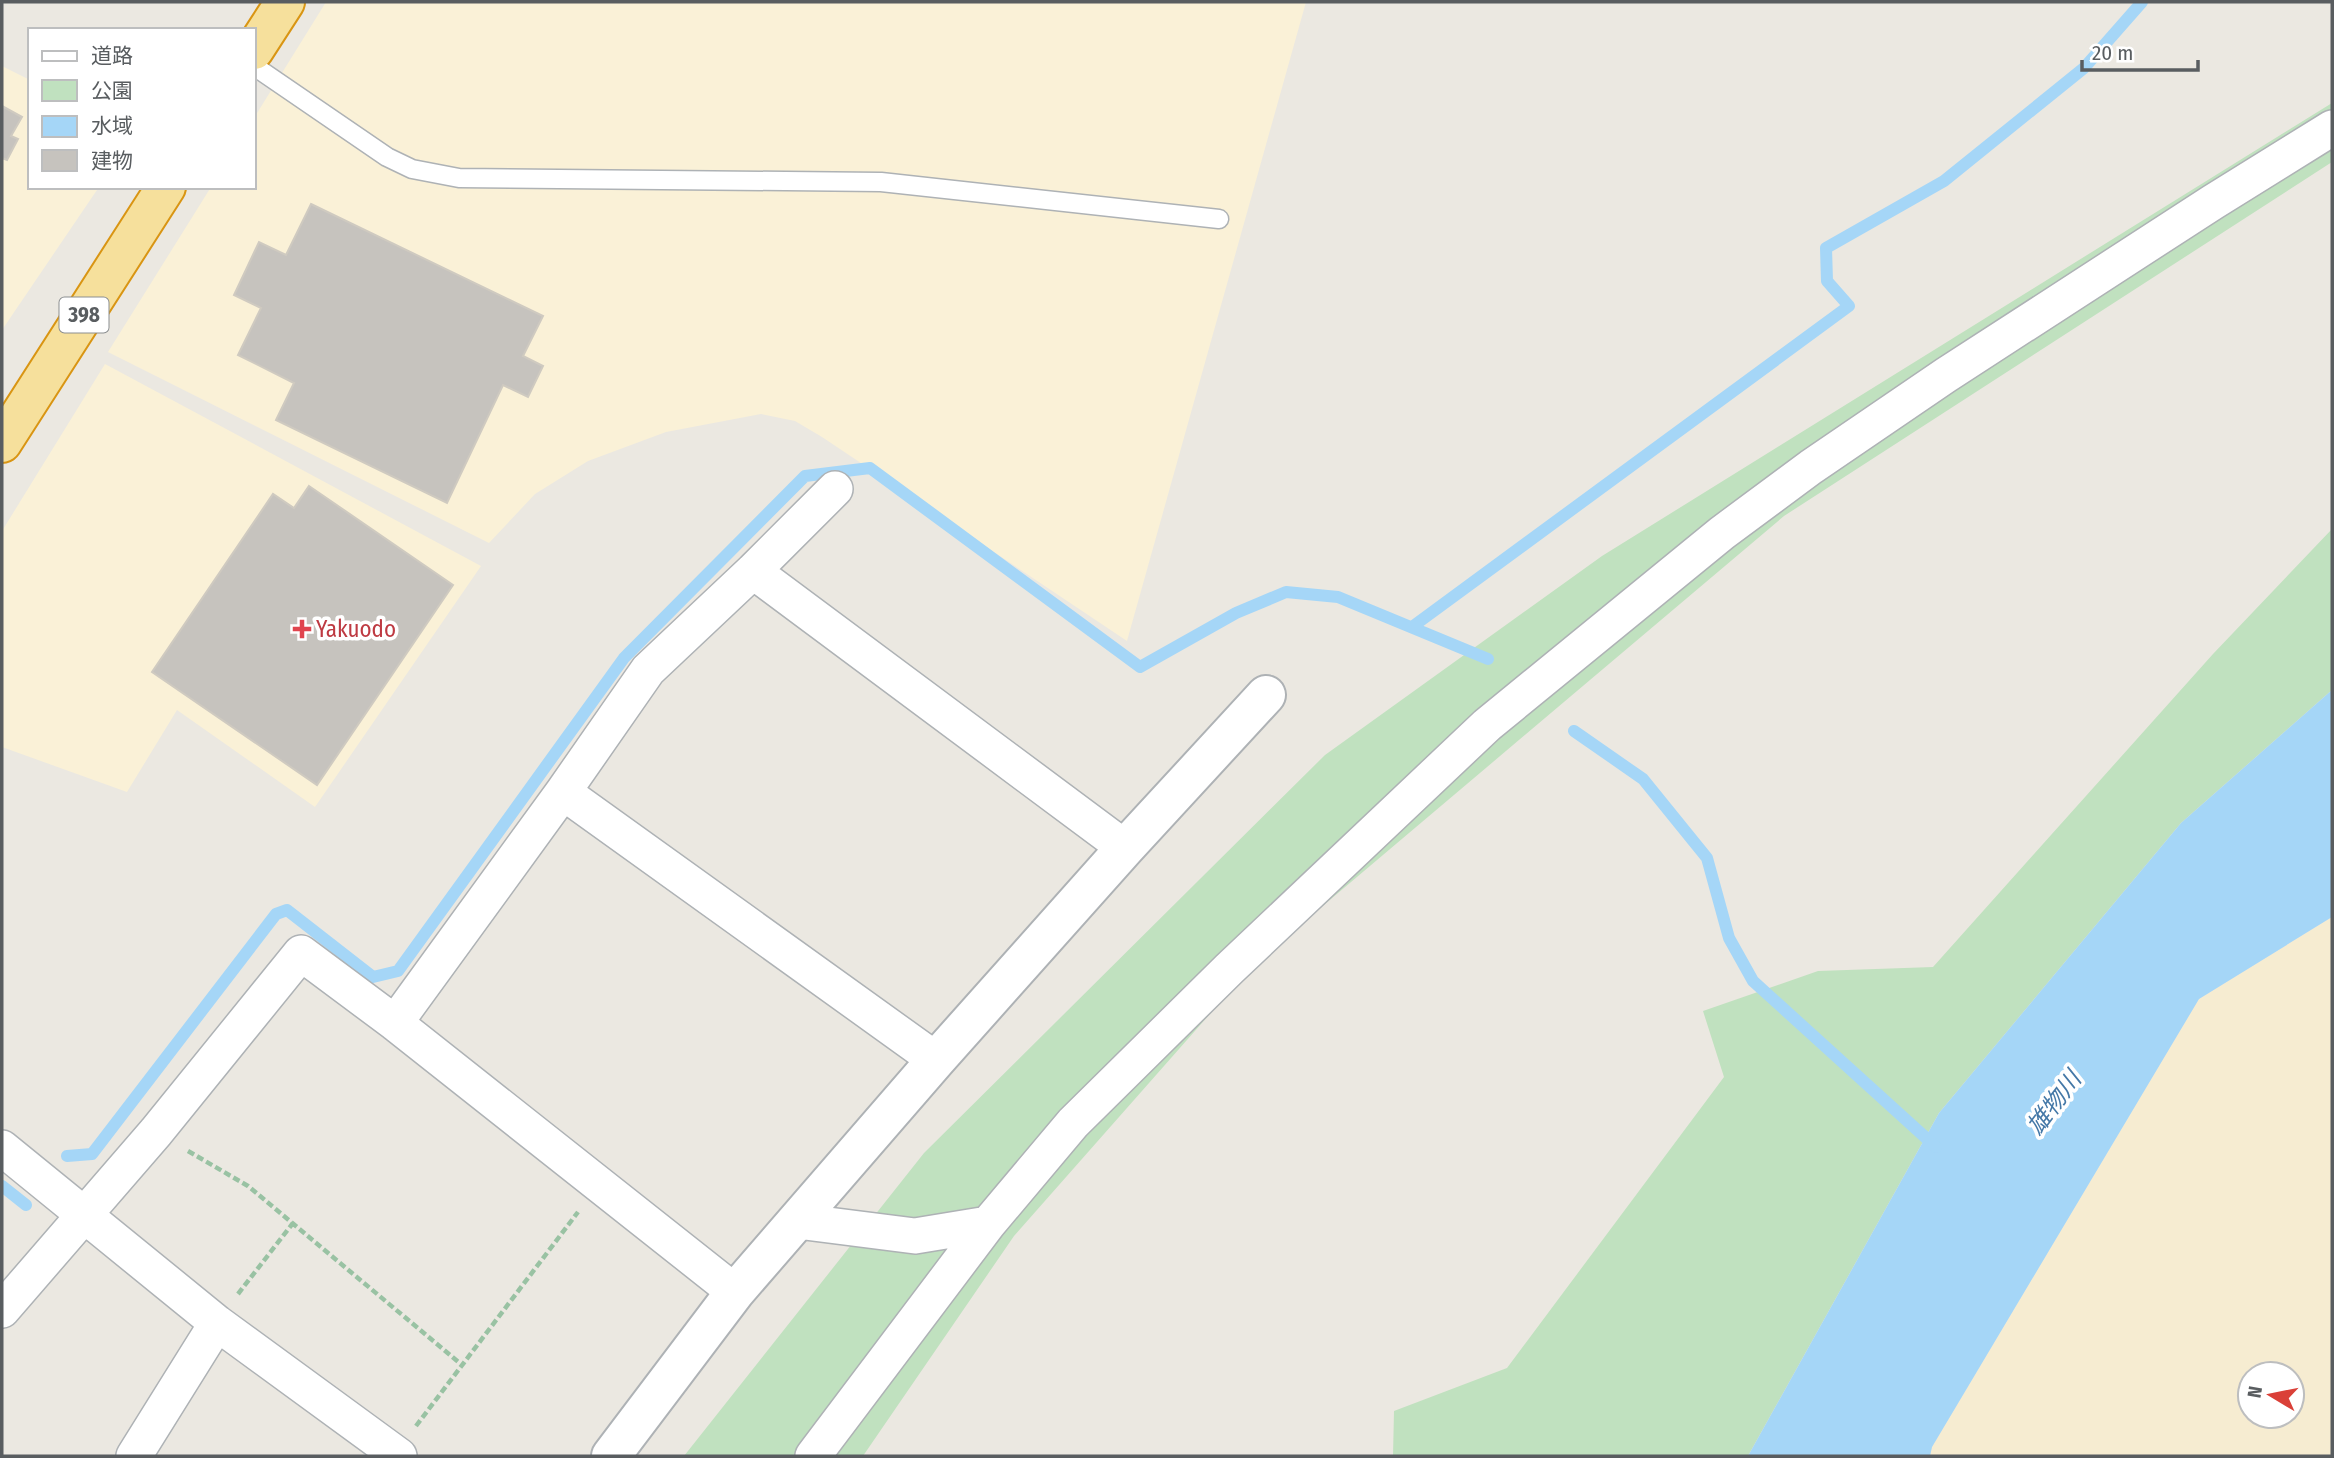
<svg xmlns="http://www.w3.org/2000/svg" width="2334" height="1458" font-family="'Fira Sans Condensed','Noto Sans JP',sans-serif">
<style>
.commercial{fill:#faf1d7}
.green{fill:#c0e1bf}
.sand{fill:#f6ecd1;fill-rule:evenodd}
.water{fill:#a5d6f7}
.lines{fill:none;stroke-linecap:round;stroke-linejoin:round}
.stream{stroke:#a5d6f7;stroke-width:12}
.building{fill:#c6c3be;stroke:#cfcac0;stroke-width:2}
.service-casing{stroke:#aeb2b5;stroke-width:21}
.minor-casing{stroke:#aeb2b5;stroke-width:38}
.tertiary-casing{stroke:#aeb2b5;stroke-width:42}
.trunk-casing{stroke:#d99513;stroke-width:42}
.path{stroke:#99c2a3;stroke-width:4.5;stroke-dasharray:7 3.5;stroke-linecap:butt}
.service{stroke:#fff;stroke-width:18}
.minor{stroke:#fff;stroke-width:35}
.tertiary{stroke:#fff;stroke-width:38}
.trunk{stroke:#f6e09c;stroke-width:38}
.health-dot{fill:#e0444e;stroke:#fff;stroke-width:2.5}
.labels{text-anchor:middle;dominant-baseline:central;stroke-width:7;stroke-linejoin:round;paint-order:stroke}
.shield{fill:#fff;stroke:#8b8e90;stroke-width:2}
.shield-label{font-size:21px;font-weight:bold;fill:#595d60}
.health-label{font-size:23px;fill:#be3a42;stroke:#fff;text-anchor:start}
.water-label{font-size:24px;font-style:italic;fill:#4478a7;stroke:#fff}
</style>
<rect width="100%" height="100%" fill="#ebe8e1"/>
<!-- commercial -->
<path class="commercial" d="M326,2H1306L1127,641L822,437L795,421L761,414L666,432L588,461L535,494L489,543L108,352L211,187H254V118Z
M2,66L30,80V187H99L2,330Z
M105,364L481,566L315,807L177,710L127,792L2,747V531Z"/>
<!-- green -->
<path class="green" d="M2332,103V162L1784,516L1254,964L1014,1236L863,1456H684L924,1153L1325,755L1602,556Z
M2332,529V690L2181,823L1939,1113L1748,1456H1393L1394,1411L1507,1368L1724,1077L1703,1011L1818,971L1933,967L2213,654Z"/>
<!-- sand -->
<path class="sand" d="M2332,917V1456H1930L1932,1447L2199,999ZM2250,1374H2292V1416H2250Z"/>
<!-- water -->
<path class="water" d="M2332,690V917L2199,999L1932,1447L1930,1456H1748L1939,1113L2181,823Z"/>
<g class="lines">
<!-- stream -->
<path class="stream" d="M1412,627L1849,306L1827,281L1826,248L1944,181L2084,68L2142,2
M1574,731L1643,779L1707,858L1729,938L1753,981L1936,1147
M67,1156L92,1154L276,914L287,910L373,977L398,971L624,658L805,476L870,468L1140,667L1236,613L1286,592L1338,597L1488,659
M2,1186L26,1205"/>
</g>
<!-- building -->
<path class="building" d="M2,106L22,117L11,136L18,139L7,160L2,158Z
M311,204L543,316L523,356L543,366L528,397L503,385L447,503L276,420L294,383L238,355L261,308L234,295L259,242L286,255Z
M309,486L453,585L317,785L152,672L273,494L294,508Z"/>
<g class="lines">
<!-- service casing -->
<g class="service-casing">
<path id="service" d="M254,66L387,157L412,169L459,178L881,182L1219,219"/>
</g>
<!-- minor casing -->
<g class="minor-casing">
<path id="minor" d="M753,571L1125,848
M563,792L936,1060
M395,1023L563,792L648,670L753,571L835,489
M2,1148L217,1323L399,1456
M797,1221L915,1236L988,1224
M2,1310L156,1132L301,953L395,1023L735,1292
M134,1456L217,1323
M813,1456L988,1224L1073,1123L1229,969L1487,725L1722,533L1811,467L1946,375L2213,202L2332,128"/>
</g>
<!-- tertiary casing -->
<g class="tertiary-casing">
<path id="tertiary" d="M611,1456L735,1292L936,1060L1125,848L1266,695"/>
</g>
<!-- trunk casing -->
<g class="trunk-casing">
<path id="trunk" d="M254,50L285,2
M2,443L166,187"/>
</g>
<!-- path -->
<path class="path" d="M188,1151L248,1186L462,1365
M238,1294L293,1223
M416,1426L578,1212"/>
<!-- service -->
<use href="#service" class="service"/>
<!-- minor -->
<use href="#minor" class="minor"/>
<!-- tertiary -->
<use href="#tertiary" class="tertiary"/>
<!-- trunk -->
<use href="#trunk" class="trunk"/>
</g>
<!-- markers -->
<path class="health-dot" d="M298.5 618.5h7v7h7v7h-7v7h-7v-7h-7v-7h7z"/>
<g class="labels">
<!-- shield labels -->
<rect class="shield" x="59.5" y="297.5" width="49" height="35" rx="5"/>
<g class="shield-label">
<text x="84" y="315">398</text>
</g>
<!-- health labels -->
<g class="health-label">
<text x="316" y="629">Yakuodo</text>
</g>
<!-- water labels -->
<g class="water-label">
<text transform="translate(2054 1103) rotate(-53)">雄物川</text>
</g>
</g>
<!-- border -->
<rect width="2334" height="1458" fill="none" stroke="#595d60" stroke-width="7"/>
<!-- legend -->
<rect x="28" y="28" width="228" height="161" fill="#ffffff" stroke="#bdbebf" stroke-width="2"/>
<rect x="42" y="51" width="35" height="10" fill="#ffffff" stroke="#bdbebf" stroke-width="2"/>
<text x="91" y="63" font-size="21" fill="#595d60">道路</text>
<rect x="42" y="80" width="35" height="21" fill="#c0e1bf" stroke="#bdbebf" stroke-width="2"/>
<text x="91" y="98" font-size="21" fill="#595d60">公園</text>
<rect x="42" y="116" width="35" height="21" fill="#a5d6f7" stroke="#bdbebf" stroke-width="2"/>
<text x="91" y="133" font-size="21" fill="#595d60">水域</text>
<rect x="42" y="150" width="35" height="21" fill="#c6c3be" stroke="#bdbebf" stroke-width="2"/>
<text x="91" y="168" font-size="21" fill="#595d60">建物</text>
<!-- north arrow -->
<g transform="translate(2271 1395) rotate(280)"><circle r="33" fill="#ffffff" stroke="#bdbebf" stroke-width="2"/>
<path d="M0-5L12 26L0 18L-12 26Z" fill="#da4038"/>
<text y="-10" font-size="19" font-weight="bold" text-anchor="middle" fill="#595d60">N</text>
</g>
<!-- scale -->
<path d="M2082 60v10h116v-10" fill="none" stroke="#595d60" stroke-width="3.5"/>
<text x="2092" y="60" font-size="21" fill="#595d60" stroke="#ffffff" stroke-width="5" paint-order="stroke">20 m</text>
</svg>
